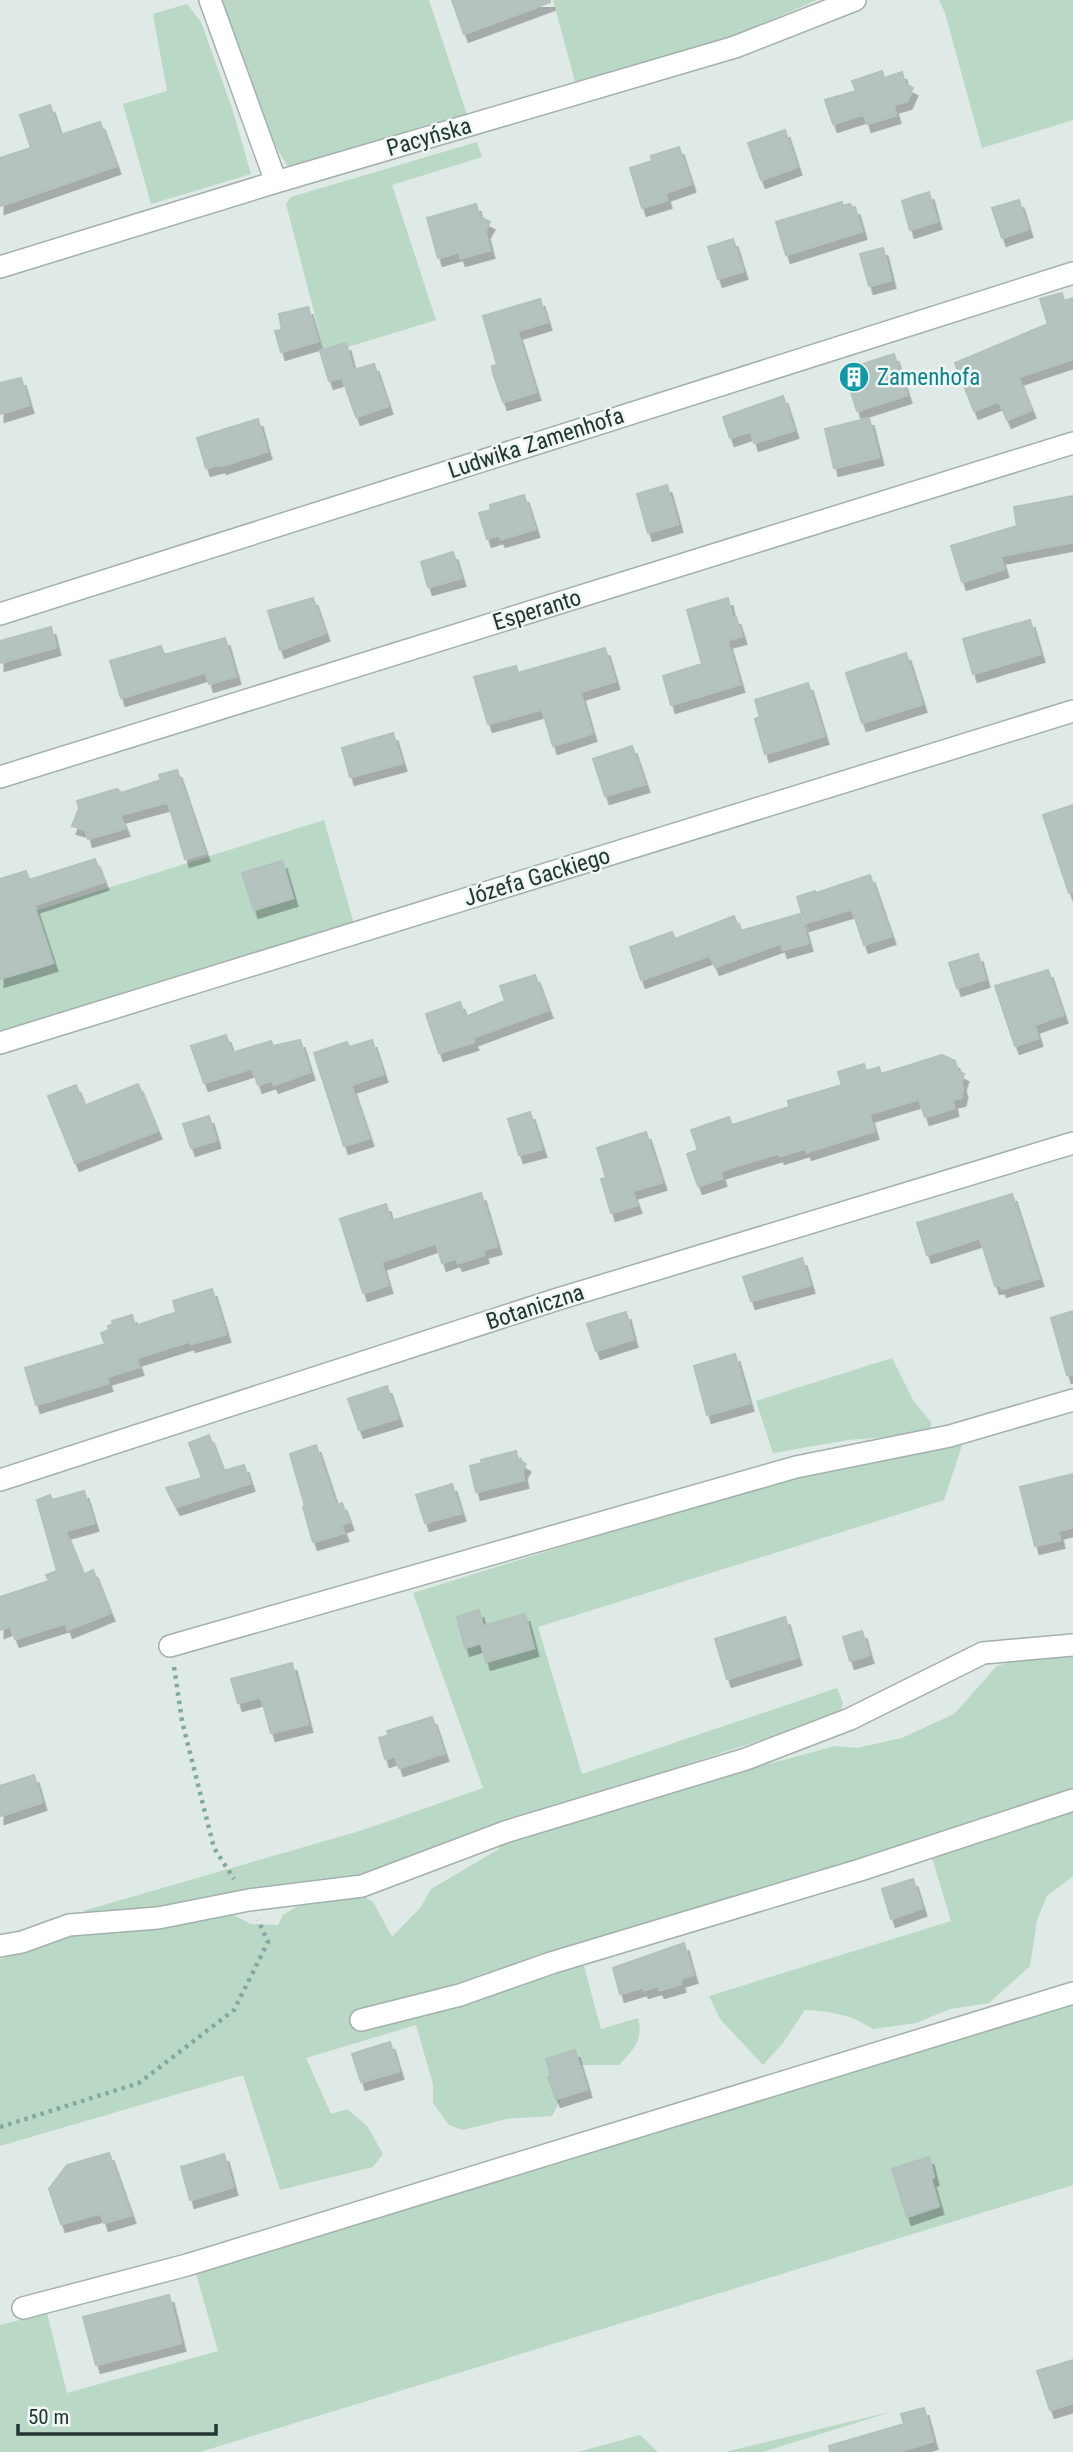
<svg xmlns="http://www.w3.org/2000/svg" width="1073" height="2452" font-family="'Roboto Condensed',sans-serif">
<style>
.green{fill:#b9d8c5}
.building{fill:#b5c3be;stroke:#b2c1bd;stroke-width:2;filter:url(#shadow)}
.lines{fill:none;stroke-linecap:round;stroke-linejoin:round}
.street-casing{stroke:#a3b0ac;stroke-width:24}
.path{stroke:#82a9a1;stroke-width:4.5;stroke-dasharray:3.5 5;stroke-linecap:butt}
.street{stroke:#fff;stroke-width:21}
.labels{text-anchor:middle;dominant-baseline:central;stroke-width:5;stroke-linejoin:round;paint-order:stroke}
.street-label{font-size:23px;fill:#223733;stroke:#eff6f3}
.culture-label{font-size:23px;fill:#0d838f;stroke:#eff6f3;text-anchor:start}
</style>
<defs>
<filter id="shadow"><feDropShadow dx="4.5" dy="8" stdDeviation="0" flood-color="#0004"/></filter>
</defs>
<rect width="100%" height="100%" fill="#dfe9e5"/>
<!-- green -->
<path class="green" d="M220,0H429L468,118L432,123L290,170L269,136Z
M553,0H817L734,36L576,85Z
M939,0H1073V120L982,148L945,13Z
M187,4L201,22L232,108L251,174L151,204L123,104L167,91L153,14Z
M477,142L482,157L392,185L436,320L325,354L286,204L291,197Z
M324,820L354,924L0,1032V922Z
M892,1358L914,1402L931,1422V1431L902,1436L848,1440L773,1453L756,1401Z
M963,1442L944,1500L538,1627L582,1774L837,1688L843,1703L841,1711L812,1724L690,1763L648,1783L717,1778L835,1746L857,1748L902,1738L954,1714L997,1666L1033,1655L1073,1654V1876L1047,1896L1037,1920L1030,1966L989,2003L950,2009L916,2023L873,2029C852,2015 831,2011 805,2010L783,2043L763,2065L720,2019L709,1996L951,1921L933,1861L923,1840L585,1944L584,1966L601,2029L638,2018C644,2040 633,2050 619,2065H579L552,2116L506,2119L463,2130L449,2125L433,2103V2084L416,2025L306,2058L331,2114L347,2109L367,2126L383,2154L373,2167L280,2190L243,2075L0,2146V1959L51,1944L71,1935L227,1912L251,1924L278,1925L283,1915L308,1900L364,1896L373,1902L392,1937L420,1908L431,1889L499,1849L504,1830L356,1875L292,1885L134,1914H97L83,1911L363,1830L483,1788L413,1593L750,1488Z
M1073,1999V2185L200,2452H0V2325L47,2313L67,2393L218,2351L195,2270Z
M894,2411L763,2452H725Z
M640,2435L658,2452H578Z"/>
<!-- building -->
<path class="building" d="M452,0H550V2L464,34Z
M882,71L884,78L902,72L905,84L913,88L907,101L893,105L896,115L867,124L864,114L833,124L825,100L856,91L852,81Z
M50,105L60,135L100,122L116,166L0,206V158L31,148L20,115Z
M785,130L797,167L761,180L748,143Z
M679,147L691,184L665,193L667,200L642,208L630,168L652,161L651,156Z
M929,192L937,221L910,230L902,201Z
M1019,200L1028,229L1002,238L992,208Z
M842,202L843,206L850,204L852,208L855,207L862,231L786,255L776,222Z
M476,204L480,217L490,222L485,231L490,250L461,258L459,252L438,258L427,218Z
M733,239L743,271L718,279L708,247Z
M883,248L891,280L869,286L860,254Z
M1062,293L1064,301L1073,298V359L1018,377L1031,410L1007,420L999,401L974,411L955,363L1048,324L1040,299Z
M540,299L547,322L517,331L536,392L503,402L493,373L492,366L497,365L483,316Z
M308,307L318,341L281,352L275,331L282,330L279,314Z
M346,343L353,370L374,364L388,406L356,417L342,377L329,381L320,351Z
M894,354L907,395L857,411L844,370Z
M21,378L29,405L0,414V383Z
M783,396L794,430L754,443L751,431L730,438L723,417Z
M869,418L879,457L834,468L825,429Z
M258,419L267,451L222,466L221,464L206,468L197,438Z
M667,485L678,524L648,533L637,494Z
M524,495L535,529L501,539L499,535L487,539L479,513L491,510L490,505Z
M1073,496V542L1000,556L1004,569L962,582L951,546L1017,526L1014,507Z
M453,552L461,578L428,587L421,562Z
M313,598L325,633L280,650L268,611Z
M728,598L732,617H736L742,636L727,640L740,684L671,705L663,676L702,664L687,610Z
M1030,620L1040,654L973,674L963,639Z
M51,627L56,647L0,663V641Z
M225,638L236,676L209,684L206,672L121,698L110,661L161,646L164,655Z
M605,648L615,681L580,692L592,733L553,746L542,709L488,724L474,677L516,666L518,673Z
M906,653L922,704L862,723L846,673Z
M808,683L824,736L765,754L755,719L760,717L755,700Z
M393,733L402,763L350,777L342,748Z
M632,746L645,784L605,796L593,759Z
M177,770L205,853L185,859L168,802L120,815L125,828L88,839L86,830L72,826L79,808L77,801L117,789L121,793L161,780L159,775Z
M1073,805V893H1069L1043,815Z
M95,859L104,882L34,905L53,963L0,979V879L26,871L29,880Z
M282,861L293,898L254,910L242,873Z
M870,875L891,936L864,945L852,909L805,923L797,897L815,891L816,893Z
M800,914L808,943L783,950L781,943L715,967L710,955L641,980L630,947L672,932L675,939L734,916L740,931Z
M978,954L985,979L957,988L949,963Z
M1048,970L1063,1015L1034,1025L1038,1038L1015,1046L995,986Z
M535,975L548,1010L472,1038L474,1042L439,1053L426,1014L460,1002L465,1017L505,1001L500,986Z
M226,1035L232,1053L271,1041L273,1046L300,1040L310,1072L274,1085L272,1080L258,1085L252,1068L204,1083L191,1046Z
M372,1040L383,1074L351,1085L369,1138L344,1146L314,1053L347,1042L349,1047Z
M942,1055L955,1061L958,1071L964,1074L961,1083L963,1089L961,1098L952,1100L954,1108L925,1117L919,1099L869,1114L874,1131L807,1152L806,1148L780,1156L779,1153L720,1171L722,1178L698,1186L687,1154L698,1150L691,1130L729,1117L732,1125L789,1107L788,1101L842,1085L838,1072L864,1064L866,1071L879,1067L881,1074Z
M138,1084L157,1131L75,1163L48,1096L76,1085L84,1106Z
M530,1112L542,1149L519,1155L508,1119Z
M209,1116L216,1140L191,1148L183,1124Z
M646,1132L662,1182L632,1191L637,1205L611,1213L601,1179L606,1178L597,1148Z
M481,1193L497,1246L483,1250L484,1255L458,1263L456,1258L442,1263L436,1243L381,1262L388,1285L363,1293L340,1219L386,1204L391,1221Z
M1012,1194L1039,1278L1002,1289L1001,1285L995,1286L980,1238L927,1255L917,1223Z
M802,1258L810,1285L751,1301L743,1277Z
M212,1289L226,1334L191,1344L190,1341L136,1358L139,1367L106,1377L108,1383L36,1405L25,1368L105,1344L101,1333L109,1330L108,1326L113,1324L112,1321L132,1315L135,1326L174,1313L176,1311L173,1301Z
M1073,1311V1374L1067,1375L1051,1318Z
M626,1312L633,1339L596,1351L587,1324Z
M735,1354L749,1403L707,1415L694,1366Z
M387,1386L398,1418L359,1430L348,1399Z
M209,1435L223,1471L244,1465L250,1483L176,1507L166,1488L202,1478L189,1443Z
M316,1445L336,1505L342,1503L349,1522L341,1525L344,1533L313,1542L303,1507L305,1506L290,1454Z
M516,1451L518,1459L526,1464L522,1471L524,1480L476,1492L470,1466L482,1463L481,1460Z
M1073,1474V1527L1058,1531L1060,1540L1035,1546L1020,1487Z
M452,1484L461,1513L425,1523L416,1495Z
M84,1491L94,1523L65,1531L83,1575L93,1570L110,1613L68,1630L66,1623L15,1639L10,1626L0,1630V1597L49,1581L46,1575L57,1571L37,1500L50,1495L52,1500Z
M479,1610L483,1626L525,1614L534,1648L486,1662L481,1643L465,1648L457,1617Z
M785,1617L797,1657L727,1679L715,1639Z
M862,1631L869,1655L850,1661L843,1637Z
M292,1663L308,1724L271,1733L261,1697L238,1703L231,1679Z
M432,1717L444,1753L399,1768L395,1756L385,1759L379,1738L389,1735L387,1731Z
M34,1775L42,1802L0,1816V1786Z
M913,1879L922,1908L891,1919L882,1889Z
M684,1943L693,1975L680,1979L681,1984L660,1990L658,1986L644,1990L643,1987L620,1994L613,1968Z
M390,2042L399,2071L361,2082L352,2054Z
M575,2050L587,2089L556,2099L548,2077L551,2076L546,2059Z
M109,2153L131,2215L104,2223L101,2213L61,2224L49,2189L67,2165Z
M224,2154L233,2187L190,2200L181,2167Z
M929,2157L934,2177L931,2179L939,2206L907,2217L892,2169Z
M169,2295L181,2343L96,2365L83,2317Z
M1073,2360V2403L1050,2410L1037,2371Z
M924,2408L933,2441L897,2452H830L829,2446L904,2424L901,2414Z"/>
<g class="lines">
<!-- street casing -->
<g class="street-casing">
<path id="street" d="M210,0L276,182
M0,267L276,182L735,47L855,0
M0,614L1073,273
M0,777L1073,443
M0,1043L1073,711
M0,1480L558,1299L1073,1143
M170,1646L796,1467L950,1436L1073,1400
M0,1946L22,1942L69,1925L158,1918L249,1900L362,1886L505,1832L746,1759L850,1719L983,1653L1073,1645
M361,2020L460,1995L551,1963L860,1870L1073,1800
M23,2308L187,2265L1073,1993"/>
</g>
<!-- path -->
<path class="path" d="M174,1667L182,1721L214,1848L234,1879
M0,2127L139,2083L234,2010L268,1942L258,1920"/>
<!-- street -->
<use href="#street" class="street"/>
</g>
<!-- icons -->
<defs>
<g id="building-disc" transform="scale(1.575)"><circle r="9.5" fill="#0f9aa8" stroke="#eff6f3"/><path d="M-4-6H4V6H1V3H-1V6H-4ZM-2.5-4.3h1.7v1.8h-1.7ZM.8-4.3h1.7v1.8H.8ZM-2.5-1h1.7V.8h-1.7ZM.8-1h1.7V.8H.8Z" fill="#fff"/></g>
</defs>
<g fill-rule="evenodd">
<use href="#building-disc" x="854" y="377"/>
</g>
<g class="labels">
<!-- street labels -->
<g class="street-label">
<text transform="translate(429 137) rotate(-16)">Pacyńska</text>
<text transform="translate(536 443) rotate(-18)">Ludwika Zamenhofa</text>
<text transform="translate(537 610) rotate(-17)">Esperanto</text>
<text transform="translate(537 877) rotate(-17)">Józefa Gackiego</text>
<text transform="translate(535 1307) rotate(-18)">Botaniczna</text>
</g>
<!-- culture labels -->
<g class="culture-label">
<text x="877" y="377">Zamenhofa</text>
</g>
</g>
<!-- scale -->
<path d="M18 2424v10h198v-10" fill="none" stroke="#223733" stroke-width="3.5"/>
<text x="28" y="2424" font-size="21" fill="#223733" stroke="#eff6f3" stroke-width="5" paint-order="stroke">50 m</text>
</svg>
